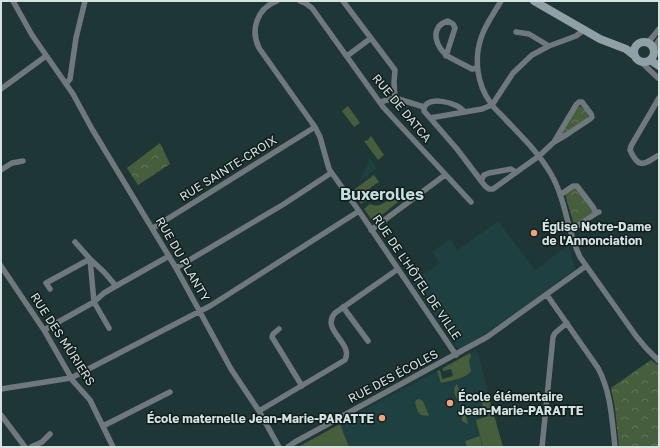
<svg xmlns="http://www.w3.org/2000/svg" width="660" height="448" font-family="'Golos Text',sans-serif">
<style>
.built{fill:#1e4040}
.grass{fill:#475e3d}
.forest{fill:url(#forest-crowns)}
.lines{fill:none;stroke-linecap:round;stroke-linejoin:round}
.street{stroke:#6f787c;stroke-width:5.5}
.secondary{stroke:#90a0a7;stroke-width:8}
.poi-dot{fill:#f1a27b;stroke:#111c1c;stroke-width:1.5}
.labels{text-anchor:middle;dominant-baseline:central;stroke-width:3;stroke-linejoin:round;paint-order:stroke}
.street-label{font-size:12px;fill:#d4e2e2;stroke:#111c1c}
.poi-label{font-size:12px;font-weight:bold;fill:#d4e2e2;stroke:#111c1c;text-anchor:start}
.district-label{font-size:16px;font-weight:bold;fill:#c2dede;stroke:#111c1c}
</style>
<defs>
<pattern id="forest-crowns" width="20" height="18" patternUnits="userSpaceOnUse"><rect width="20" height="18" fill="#475e3d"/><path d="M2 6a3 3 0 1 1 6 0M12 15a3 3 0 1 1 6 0" fill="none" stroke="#617559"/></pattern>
</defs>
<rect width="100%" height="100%" fill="#1f3637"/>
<!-- built -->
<path class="built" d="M369,157L377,168L358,183L368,164Z
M498,221L535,270L569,245L575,269L519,311L459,350L412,282L440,263L432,252L450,239L458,250Z
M477,350L503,447H447L446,446L442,447H349L339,423L437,371L441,383L464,378L459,359Z"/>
<!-- grass -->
<path class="grass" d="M348,106L360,123L354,127L342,111Z
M371,136L384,155L378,160L364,141L368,140Z
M374,175L379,182C373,186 364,190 368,199L361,204L352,191Z
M394,196L398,202L373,222L364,209L370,204C380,209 386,201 394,196Z
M387,226L389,233L385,239L381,234L382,230Z
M470,353L471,356L469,361L471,371C464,380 452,380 441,383L437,371L440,370L442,379L453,376L451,369L443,371V368Z
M457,384L462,400L461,404C456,399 451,389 457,384Z
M489,398L503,447H483L476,420L489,416L486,406L483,407L481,400Z
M419,399L423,401L429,416L421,415L418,412L415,403L416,400Z
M461,405L464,408L468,424L462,421V416L460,411Z
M340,424L349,447H298Z
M480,436L482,446L467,447L465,441Z"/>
<!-- forest -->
<path class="forest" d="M580,106C584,108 586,111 588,115L587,118L561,136L577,108Z
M160,143L170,164L138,185L127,168Z
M573,188H578L593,211L592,213L574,225L565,194Z
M651,360L659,366V447H619L615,408L611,388Z"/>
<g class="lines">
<!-- street -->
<path class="street" d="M13,1L32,35L73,94L92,129L176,268L231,369L259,411L279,447
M277,1C257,8 250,30 259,48L315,127L320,137L329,169L359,211L456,355
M300,1L305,3L312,8L383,107L471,202
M343,1L395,70L394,82L395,98
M501,1C494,13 485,25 481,38C474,59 477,84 490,102C494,109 501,114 506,120C522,137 539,153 551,174C566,200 567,231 580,257L636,336L646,348L659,361
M516,32L529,34L549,46
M646,43L651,39L659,29
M653,50L659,40
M347,56L371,38
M446,56L455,28L453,24L448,21C428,27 436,48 449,57L472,69L477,68
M640,61L658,78
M66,84L70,79L76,38L85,1
M1,89L46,56
M659,98L631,146L630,150C639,170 644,164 659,155
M380,102L395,98L424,107
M464,112C459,102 423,94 424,111L457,149L485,186L489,189H493L539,156L554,142L566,135L590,119L592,117L591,114L582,102H579L576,105L554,142
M430,118L482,109L492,105L513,73L532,55L549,46L576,36L584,30
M1,170L12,163L23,161
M481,181L484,175L489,173L511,169L516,172
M560,195L573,186H577L593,207L596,213
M153,228L315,127
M371,230L445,175
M571,230C579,226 593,214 599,212
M75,242L90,259L94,302L109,328
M1,266L44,330L73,381L90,400L113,447
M176,268L284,204L331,173
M50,289L46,283L90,259L104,272L116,286
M547,295L598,368C611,392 612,420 615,447
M343,307L368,341
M279,329L273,334L272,337L302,386
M44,330L94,302L104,293L116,286L169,256
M1,389L71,378L210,306L359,211
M259,411L345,360C354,343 320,330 335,313L398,269
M1,415L25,447
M103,426L170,392
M31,447L42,442L50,434
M288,447L295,442L487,337L586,266
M542,447L553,337L555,333L567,323"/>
<!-- secondary -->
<path class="secondary" d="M534,1L600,39L626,49L635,56
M634 52a10 10 0 1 1 20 0a10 10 0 1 1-20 0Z
M650,60L659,66"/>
</g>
<!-- markers -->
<g class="poi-dot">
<circle cx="534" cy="233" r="4"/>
<circle cx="450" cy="403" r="4"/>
<circle cx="382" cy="418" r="4"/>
</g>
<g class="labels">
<!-- street labels -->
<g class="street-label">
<text transform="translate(402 108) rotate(50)">RUE DE DATCA</text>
<text transform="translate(228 168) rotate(-32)">RUE SAINTE-CROIX</text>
<text transform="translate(183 259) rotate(60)">RUE DU PLANTY</text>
<text transform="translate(417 277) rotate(56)">RUE DE L'HÔTEL DE VILLE</text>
<text transform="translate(63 339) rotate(57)">RUE DES MÛRIERS</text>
<text transform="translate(393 376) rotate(-28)">RUE DES ÉCOLES</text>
</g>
<!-- poi labels -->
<g class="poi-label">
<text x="542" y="226">Église Notre-Dame<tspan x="542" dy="14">de l'Annonciation</tspan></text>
<text x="458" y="396">École élémentaire<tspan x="458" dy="14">Jean-Marie-PARATTE</tspan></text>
<text x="374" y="418" text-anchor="end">École maternelle Jean-Marie-PARATTE</text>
</g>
<!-- district labels -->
<g class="district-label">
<text x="382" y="194">Buxerolles</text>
</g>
</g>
<!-- border -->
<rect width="660" height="448" fill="none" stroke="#d4e2e2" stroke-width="4"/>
</svg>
